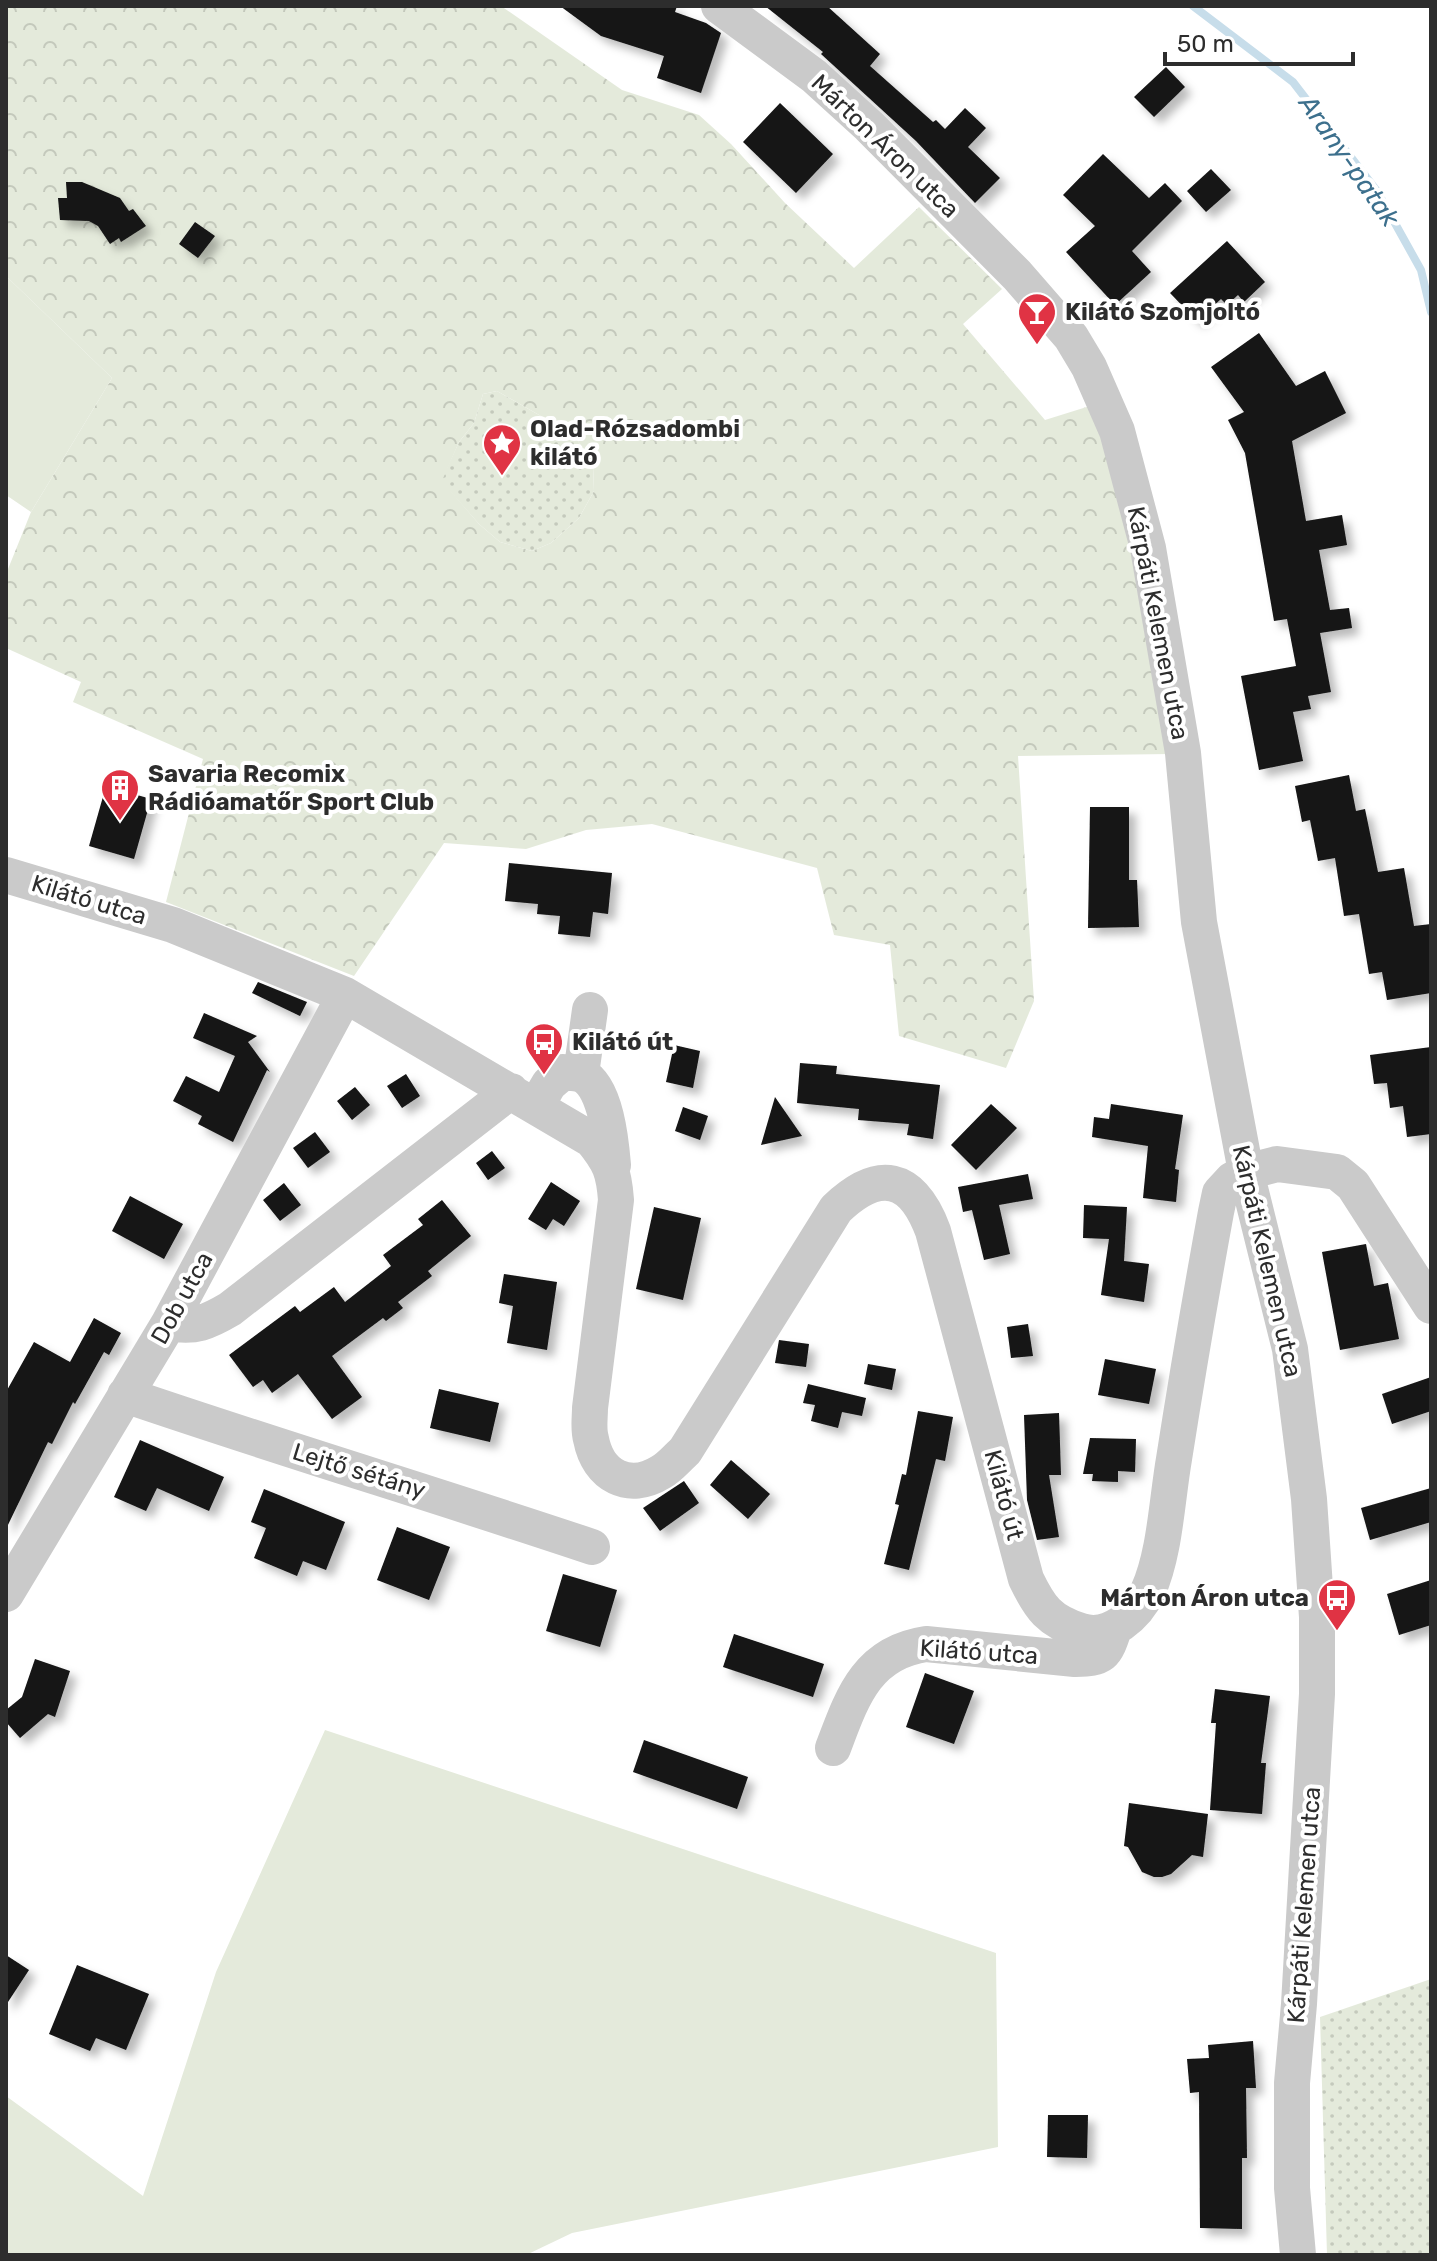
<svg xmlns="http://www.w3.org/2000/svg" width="1437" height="2261" font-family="Rubik,sans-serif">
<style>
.grass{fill:url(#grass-dots)}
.forest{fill:url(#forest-crowns);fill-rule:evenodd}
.garden{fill:#e4eadb}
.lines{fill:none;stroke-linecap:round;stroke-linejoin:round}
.stream{stroke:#c7ddea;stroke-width:8}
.building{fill:#141414;filter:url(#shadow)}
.minor{stroke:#cacaca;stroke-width:36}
.labels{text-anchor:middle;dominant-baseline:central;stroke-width:8;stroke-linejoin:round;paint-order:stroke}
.street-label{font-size:24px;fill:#2d2d2d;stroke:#fff}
.poi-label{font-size:24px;font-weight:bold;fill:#2d2d2d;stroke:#fff;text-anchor:start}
.water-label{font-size:26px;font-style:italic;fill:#3d708d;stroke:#fff}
</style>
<defs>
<pattern id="grass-dots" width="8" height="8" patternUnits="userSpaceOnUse" patternTransform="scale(2)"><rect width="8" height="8" fill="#e4eadb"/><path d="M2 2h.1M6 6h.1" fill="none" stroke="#c4c9bc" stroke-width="1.8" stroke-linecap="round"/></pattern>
<pattern id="forest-crowns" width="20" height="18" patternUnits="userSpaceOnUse" patternTransform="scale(2)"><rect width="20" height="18" fill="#e4eadb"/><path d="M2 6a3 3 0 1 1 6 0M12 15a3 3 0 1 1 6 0" fill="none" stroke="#c4c9bc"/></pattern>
<filter id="shadow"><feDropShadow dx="7" dy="7" stdDeviation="4" flood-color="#0004"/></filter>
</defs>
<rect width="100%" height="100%" fill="#fff"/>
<!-- grass -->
<path class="grass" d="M497,391L574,435L593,464L594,491L579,518L551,543L532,551L500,542L479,524L441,481L459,442L474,423L483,394Z
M1431,1979V2255H1327L1320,2017Z"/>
<!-- forest -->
<path class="forest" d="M6,6H501L622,90L699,115L731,144L785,203L854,268L919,207L1002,289L963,324L1045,420L1093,405L1137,546L1170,754L1018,756L1034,1001L1006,1068L899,1036L890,945L834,935L817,868L652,824L586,830L526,849L444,843L354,976L166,902L203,759L73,702L81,682L6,648V574L31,512L112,378L6,276ZM497,391L574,435L593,464L594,491L579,518L551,543L532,551L500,542L479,524L442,481L459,442L474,423L483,394Z"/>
<!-- garden -->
<path class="garden" d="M6,276L112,378L31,512L6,495Z
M325,1730L996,1953L998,2147L572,2233L526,2255H6V2096L143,2196L216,1972Z"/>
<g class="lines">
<!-- stream -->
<path class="stream" d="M1193,6L1293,82L1377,191L1421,270L1431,312"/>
</g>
<!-- building -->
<path class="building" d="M560,6H677L675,12L706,23L721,33L701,93L657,78L664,56L601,36Z
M765,6H827L880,54L870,66L933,122L936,120L945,129L965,108L986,128L968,147L1000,178L975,203L916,141L821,54L823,52Z
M1166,67L1185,87L1154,117L1134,97Z
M780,103L833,154L796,193L743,142Z
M1103,154L1149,198L1165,183L1182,201L1132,251L1151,272L1115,305L1066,252L1095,226L1063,195Z
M1211,169L1231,190L1206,212L1187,191Z
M66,182H82L120,198L129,211L133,209L146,226L121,242L119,238L110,244L98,226L89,221L60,220L58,198H67Z
M195,222L215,236L198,258L179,244Z
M1227,241L1265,282L1244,302L1238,295L1227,305L1221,299L1197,321L1170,293Z
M1259,333L1296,386L1325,371L1346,413L1292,441L1306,521L1342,515L1347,545L1319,550L1330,610L1349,608L1352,628L1320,633L1331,692L1308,696L1311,709L1293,712L1303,761L1259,770L1241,676L1296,666L1287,619L1274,621L1245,453L1228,420L1244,412L1211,367Z
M1349,775L1356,811L1365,809L1378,872L1404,868L1414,926L1431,924V993L1387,1000L1382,972L1369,974L1359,914L1344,916L1335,858L1318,861L1310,820L1302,822L1295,786Z
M106,786L151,799L134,859L89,846Z
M1090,807H1129V880H1137L1139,927L1088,928Z
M509,863L612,873L608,914L593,912L590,937L558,934L560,916L537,914L538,904L505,901Z
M258,982L307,1002L300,1016L252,993Z
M204,1013L257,1036L248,1042L270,1072L267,1070L233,1142L198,1124L202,1116L173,1101L186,1076L219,1092L235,1056L193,1038Z
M674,1045L700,1051L693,1088L666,1082Z
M1431,1047V1134L1407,1137L1403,1106L1390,1108L1387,1083L1374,1084L1370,1055Z
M800,1063L837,1066L836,1074L940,1085L933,1139L907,1135L909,1124L858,1120L859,1109L797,1103Z
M406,1074L420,1096L402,1108L387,1086Z
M355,1087L370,1105L352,1120L337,1101Z
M775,1097L802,1136L761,1145Z
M991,1104L1017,1128L976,1170L951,1145Z
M1111,1104L1183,1115L1175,1169L1179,1170L1176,1202L1143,1198L1148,1146L1092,1137L1094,1117L1109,1119Z
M683,1107L708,1116L700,1140L675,1131Z
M315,1132L330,1152L308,1168L293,1148Z
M492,1151L505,1168L488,1180L476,1163Z
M1028,1174L1033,1199L999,1205L1010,1254L984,1260L972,1210L963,1212L958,1187Z
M551,1182L580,1201L564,1226L553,1219L546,1230L528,1219Z
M284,1183L301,1205L280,1221L263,1200Z
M130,1196L183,1224L164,1259L112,1231Z
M442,1200L471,1236L428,1271L432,1276L398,1302L403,1308L386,1321L383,1318L332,1356L362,1397L332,1419L298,1374L272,1393L263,1380L253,1387L229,1355L295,1306L300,1312L334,1287L345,1302L391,1266L383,1255L423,1225L418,1219Z
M1084,1205L1127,1207L1124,1261L1149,1264L1144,1302L1101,1295L1109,1239L1083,1238Z
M654,1207L701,1218L683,1300L636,1289Z
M1366,1244L1374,1286L1388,1283L1399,1339L1340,1350L1322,1252Z
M504,1274L557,1282L547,1350L507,1343L513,1306L499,1303Z
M94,1318L121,1333L109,1355L104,1352L75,1404L73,1402L52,1444L48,1442L6,1529V1392L34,1342L70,1362Z
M1028,1324L1033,1356L1011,1358L1007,1327Z
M779,1340L809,1344L806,1367L775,1363Z
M1105,1359L1156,1369L1149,1404L1098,1395Z
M868,1364L896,1369L892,1390L864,1384Z
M1431,1377V1411L1392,1424L1382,1394Z
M808,1384L866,1398L862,1416L842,1412L838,1428L811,1421L815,1405L803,1403Z
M439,1389L499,1403L490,1442L430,1428Z
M918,1411L953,1417L945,1461L936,1459L909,1570L884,1564L899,1505L895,1504L902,1474L906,1475Z
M1059,1413L1061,1475H1049L1059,1537L1037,1540L1027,1500L1024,1415Z
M1090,1438L1136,1439L1135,1472L1118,1471V1482L1092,1481L1093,1474H1083Z
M140,1440L224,1477L209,1511L157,1488L146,1511L114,1497Z
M731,1460L770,1494L748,1519L710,1485Z
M684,1481L699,1503L660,1531L643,1508Z
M1431,1488V1522L1370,1540L1361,1508Z
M264,1489L345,1522L326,1570L303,1561L297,1576L254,1558L266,1528L251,1522Z
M397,1527L450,1547L429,1600L377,1580Z
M563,1574L617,1590L600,1647L546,1631Z
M1431,1580V1625L1399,1635L1387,1594Z
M734,1634L824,1664L813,1697L723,1667Z
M35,1659L70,1671L55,1717L48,1714L20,1738L6,1722V1710L22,1697Z
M925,1673L974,1691L954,1744L906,1727Z
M1215,1689L1270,1696L1261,1763H1266L1262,1814L1210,1810L1216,1723H1211Z
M644,1740L748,1777L737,1809L633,1772Z
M1129,1803L1208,1814L1203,1857L1192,1855L1171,1874L1162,1877H1154L1142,1872L1128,1847L1124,1846Z
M6,1955L29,1970L6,2005Z
M77,1965L149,1994L126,2050L96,2038L90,2051L49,2034Z
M1253,2041L1256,2088H1246L1247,2158H1242V2229L1200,2228L1199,2092L1190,2093L1187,2059L1209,2058L1208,2045Z
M1048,2115H1088L1087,2158L1047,2157Z"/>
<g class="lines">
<!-- minor -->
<path class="minor" d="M719,6L814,76L869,126L1017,275L1071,337L1089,367L1117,431L1148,548L1183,753L1199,922L1246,1172L1290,1349L1309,1499L1317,1617V1694L1299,2004L1292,2083V2188L1298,2255
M6,875L173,925L345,995L592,1140C610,1162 614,1172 616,1200L590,1408C590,1418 588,1429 591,1439C598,1476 629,1492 661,1472C670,1467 677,1458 685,1451L836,1209C879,1168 912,1175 933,1231L1026,1579C1040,1608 1049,1621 1081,1631C1110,1640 1137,1615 1148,1591C1165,1554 1167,1499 1174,1459C1187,1376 1201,1294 1216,1212L1220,1193L1232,1180L1246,1172L1277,1164L1337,1172L1353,1185L1431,1306
M581,1074L590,1010
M536,1106L549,1084L563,1072C568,1073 577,1073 582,1075C606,1087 611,1141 613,1165
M169,1323C195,1328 208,1322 230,1309L511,1091
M125,1395C280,1448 437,1495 592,1547
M6,1594L169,1323L345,995
M833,1748C852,1698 866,1653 926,1644L1075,1659C1104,1658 1105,1656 1114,1629"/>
</g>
<!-- icons -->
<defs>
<g id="bar-pin" transform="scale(2)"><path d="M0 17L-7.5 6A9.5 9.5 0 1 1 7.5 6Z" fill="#e03344" stroke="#fff"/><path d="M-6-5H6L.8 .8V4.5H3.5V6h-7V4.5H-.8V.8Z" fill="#fff"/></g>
<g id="sight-pin" transform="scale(2)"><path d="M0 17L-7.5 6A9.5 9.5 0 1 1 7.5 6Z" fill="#e03344" stroke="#fff"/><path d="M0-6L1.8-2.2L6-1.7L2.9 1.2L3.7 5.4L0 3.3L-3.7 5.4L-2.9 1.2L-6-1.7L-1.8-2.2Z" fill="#fff"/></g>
<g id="building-pin" transform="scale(2)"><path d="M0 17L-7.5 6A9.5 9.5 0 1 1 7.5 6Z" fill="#e03344" stroke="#fff"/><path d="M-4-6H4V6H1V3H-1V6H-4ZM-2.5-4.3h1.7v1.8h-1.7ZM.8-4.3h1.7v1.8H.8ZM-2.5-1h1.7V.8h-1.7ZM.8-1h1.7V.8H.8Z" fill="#fff"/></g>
<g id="bus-pin" transform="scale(2)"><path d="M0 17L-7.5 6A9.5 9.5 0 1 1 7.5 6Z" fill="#e03344" stroke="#fff"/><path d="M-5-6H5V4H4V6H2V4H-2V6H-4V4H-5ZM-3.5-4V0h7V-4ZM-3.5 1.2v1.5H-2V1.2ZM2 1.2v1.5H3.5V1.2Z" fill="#fff"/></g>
</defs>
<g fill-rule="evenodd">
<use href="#bar-pin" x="1037" y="312"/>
<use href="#sight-pin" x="502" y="443"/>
<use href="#building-pin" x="120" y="788"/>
<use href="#bus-pin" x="544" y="1042"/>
<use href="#bus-pin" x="1337" y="1598"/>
</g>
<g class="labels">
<!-- street labels -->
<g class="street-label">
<text transform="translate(885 146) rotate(44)">Márton Áron utca</text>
<text transform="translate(1158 623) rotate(79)">Kárpáti Kelemen utca</text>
<text transform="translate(89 900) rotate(17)">Kilátó utca</text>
<text transform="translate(1267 1261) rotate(77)">Kárpáti Kelemen utca</text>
<text transform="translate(182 1298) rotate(-61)">Dob utca</text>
<text transform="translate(359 1471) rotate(17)">Lejtő sétány</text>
<text transform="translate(1004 1495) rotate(75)">Kilátó út</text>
<text transform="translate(979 1652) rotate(4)">Kilátó utca</text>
<text transform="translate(1304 1905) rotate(-86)">Kárpáti Kelemen utca</text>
</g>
<!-- poi labels -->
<g class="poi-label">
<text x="1065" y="312">Kilátó Szomjoltó</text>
<text x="530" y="429">Olad-Rózsadombi<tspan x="530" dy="28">kilátó</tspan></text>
<text x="148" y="774">Savaria Recomix<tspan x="148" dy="28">Rádióamatőr Sport Club</tspan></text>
<text x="572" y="1042">Kilátó út</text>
<text x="1309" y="1598" text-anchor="end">Márton Áron utca</text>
</g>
<!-- water labels -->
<g class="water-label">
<text transform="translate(1349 161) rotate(55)">Arany-patak</text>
</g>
</g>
<!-- border -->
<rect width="1437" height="2261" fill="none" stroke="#2d2d2d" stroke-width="16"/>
<!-- scale -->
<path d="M1165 52v12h188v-12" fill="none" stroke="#2d2d2d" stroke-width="4"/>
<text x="1177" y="52" font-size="24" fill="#2d2d2d" stroke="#ffffff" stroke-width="6" paint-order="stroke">50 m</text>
</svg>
